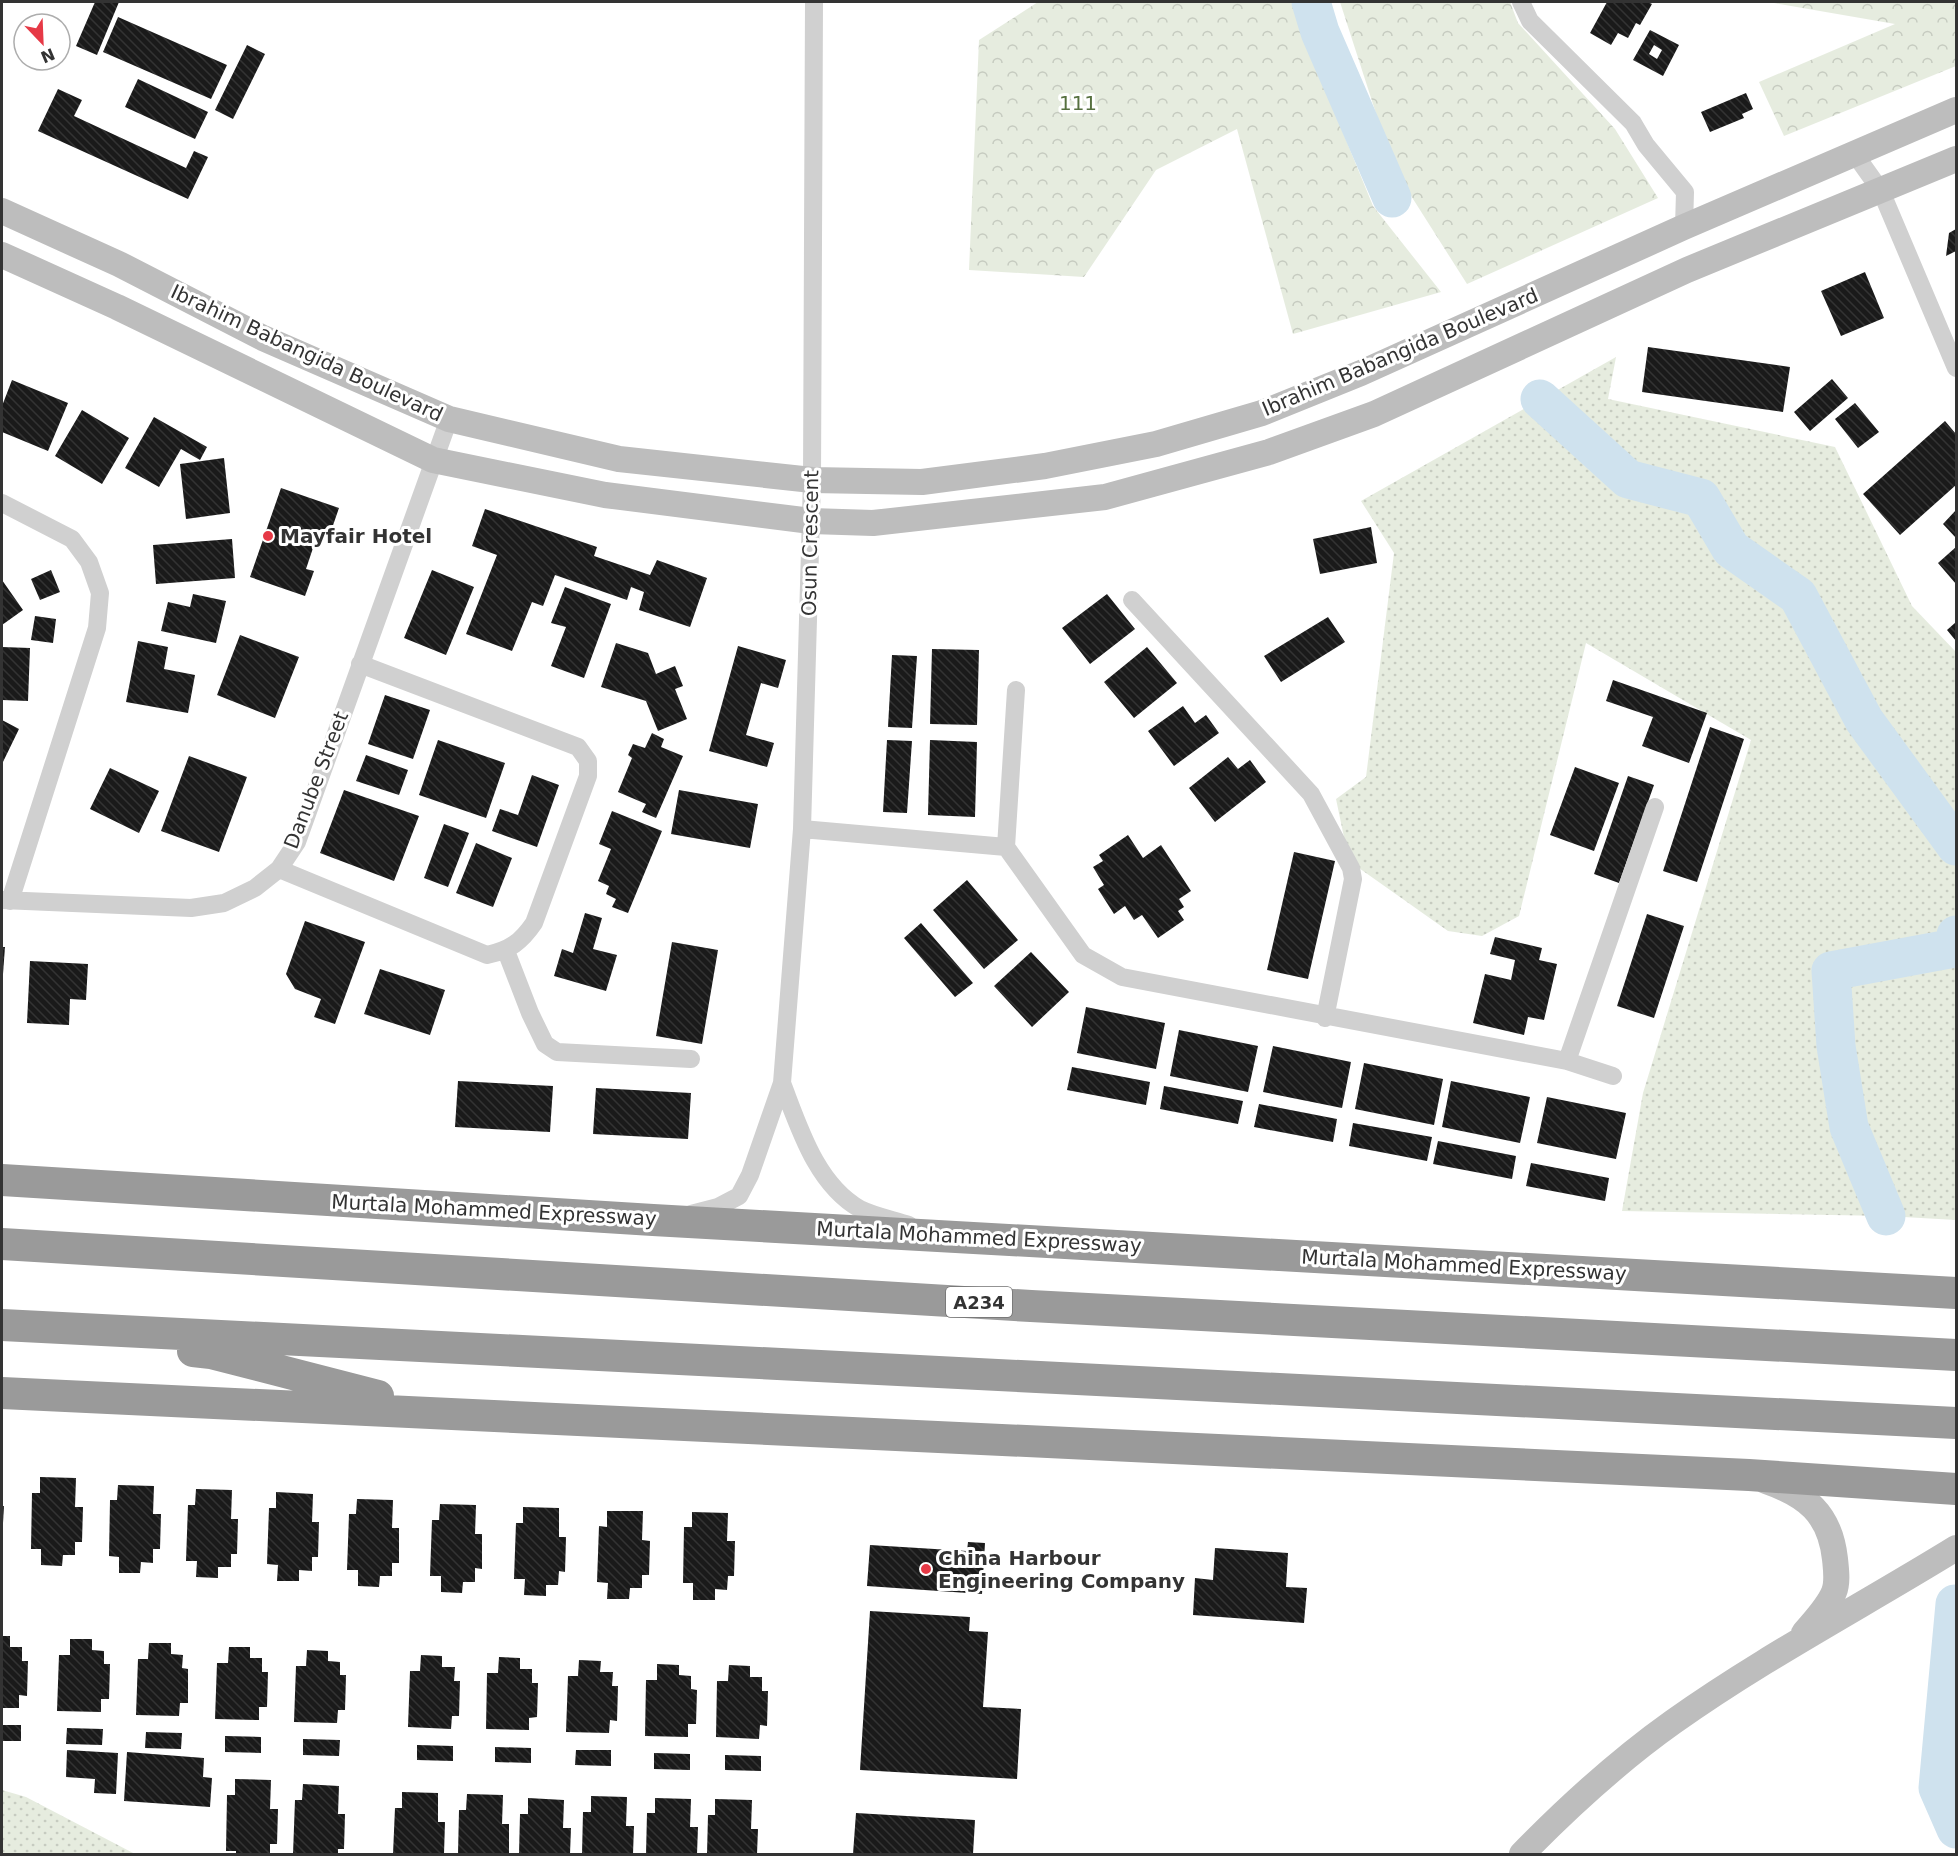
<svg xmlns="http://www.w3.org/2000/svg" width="1958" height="1856" font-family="'DejaVu Sans',sans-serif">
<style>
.grass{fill:url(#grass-dots)}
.forest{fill:url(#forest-crowns)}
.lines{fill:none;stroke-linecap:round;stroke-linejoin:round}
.river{stroke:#cfe2ee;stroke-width:39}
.building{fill:url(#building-back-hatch);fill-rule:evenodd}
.street{stroke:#d0d0d0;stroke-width:18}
.secondary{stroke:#bdbdbd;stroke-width:26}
.highway{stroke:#9a9a9a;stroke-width:32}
.poi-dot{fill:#e63946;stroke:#fff;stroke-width:2}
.labels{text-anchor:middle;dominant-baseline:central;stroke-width:6;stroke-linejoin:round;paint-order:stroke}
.shield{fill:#fff;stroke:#707070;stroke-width:1.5}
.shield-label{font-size:18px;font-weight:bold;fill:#333}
.park-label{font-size:20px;fill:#56703f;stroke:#fff}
.street-label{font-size:20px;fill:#333;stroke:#fff}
.poi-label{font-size:20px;font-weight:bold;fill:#333;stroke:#fff;text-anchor:start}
</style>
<defs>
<pattern id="grass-dots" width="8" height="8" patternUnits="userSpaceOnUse" patternTransform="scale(1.5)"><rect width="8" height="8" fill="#e6ecdf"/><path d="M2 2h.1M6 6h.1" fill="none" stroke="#c6cbc0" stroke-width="1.8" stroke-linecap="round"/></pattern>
<pattern id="forest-crowns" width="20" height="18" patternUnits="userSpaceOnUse" patternTransform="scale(1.5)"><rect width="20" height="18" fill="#e6ecdf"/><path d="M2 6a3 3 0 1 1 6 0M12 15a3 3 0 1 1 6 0" fill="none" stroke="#c6cbc0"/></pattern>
<pattern id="building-back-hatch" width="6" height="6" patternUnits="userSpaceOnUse" patternTransform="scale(1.5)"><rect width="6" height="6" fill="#1a1a1a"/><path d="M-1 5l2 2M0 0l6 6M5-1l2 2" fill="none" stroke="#333"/></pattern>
</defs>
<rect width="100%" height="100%" fill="#fff"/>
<!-- grass -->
<path class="grass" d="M1616,357L1608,399L1835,447L1912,606L1956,652V1220L1886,1216L1622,1211L1643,1093L1751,740L1586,643L1519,916L1482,936L1448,931L1349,861L1336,799L1366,777L1394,553L1361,501Z
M2,1790L26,1797L135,1854H2Z"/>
<!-- forest -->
<path class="forest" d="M1038,2H1296L1306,42L1373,206L1441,292L1293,334L1237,129L1156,170L1084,277L969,270L979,40Z
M1340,2H1510L1518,23L1615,129L1658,198L1467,284L1394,169Z
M1768,2H1956V66L1784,136L1759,82L1895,24Z"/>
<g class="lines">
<!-- river -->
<path class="river" d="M1311,2L1320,32L1392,198
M1540,399L1628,479L1701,498L1731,549L1798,596L1864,720L1956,846
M1886,1216L1849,1127L1836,1046L1831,971L1955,948L1956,935
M1955,1604L1938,1788L1956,1829"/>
</g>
<!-- building -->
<path class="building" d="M95,2H119L97,55L76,46Z
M1607,2H1648L1652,4L1640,25L1636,23L1628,38L1618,33L1611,45L1590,33Z
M118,17L227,65L211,99L103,52Z
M1650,30L1679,45L1663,76L1633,60ZM1654,45L1662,50L1657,59L1649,54Z
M247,45L265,54L233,119L215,110Z
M138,79L208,112L195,139L125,107Z
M58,89L82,100L74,116L186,168L194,151L208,157L188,199L38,131Z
M1746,93L1753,109L1742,114L1744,118L1710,132L1701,112Z
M1956,229V251L1946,256L1949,233Z
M1865,272L1884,318L1841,336L1821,291Z
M1648,347L1790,367L1783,412L1642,392Z
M1832,379L1848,398L1810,431L1794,412Z
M12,380L68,403L48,451L2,432V406Z
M1855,403L1879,432L1858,448L1835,419Z
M82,410L129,438L102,484L55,456Z
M154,417L207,447L200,460L181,449L159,487L125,468Z
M1945,421L1956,434V485L1900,535L1863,494Z
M224,458L230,513L186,519L180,464Z
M281,488L339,508L330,534L319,530L306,569L314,571L305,596L250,577Z
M485,509L597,547L594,556L650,575L657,560L707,578L690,627L639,610L644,592L631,587L627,600L555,575L543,606L532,602L512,651L466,634L497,555L472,546Z
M1956,510V538L1943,524Z
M1371,527L1377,563L1320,574L1313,539Z
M232,539L235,578L156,584L153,545Z
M1956,547V584L1938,563Z
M51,570L60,592L40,600L31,579Z
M432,570L474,587L446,655L404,638Z
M2,580L23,610L2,625Z
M565,587L611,604L584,678L551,666L566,627L551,623Z
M193,594L226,601L216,643L161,631L168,602L190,607Z
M1107,594L1135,629L1090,664L1062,628Z
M35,616L56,619L53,643L31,640Z
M1328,617L1345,642L1281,682L1264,656Z
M1956,622V641L1947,630Z
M240,635L299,657L275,718L217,695Z
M138,641L168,647L164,669L195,675L188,713L126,702Z
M616,643L648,653L656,674L675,666L683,686L675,689L687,719L658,731L646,701L601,687Z
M738,646L786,660L778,688L761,683L746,735L774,743L767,767L709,751Z
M2,647L30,648L28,701L2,700Z
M1147,647L1177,683L1134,718L1104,682Z
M932,649L979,650L977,725L930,724Z
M892,655L917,656L912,728L888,727Z
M1613,680L1707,713L1689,763L1642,746L1653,717L1606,701Z
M385,695L430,710L413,759L368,744Z
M1183,706L1195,723L1206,715L1219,733L1174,766L1148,731Z
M2,720L19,729L2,764Z
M1710,727L1744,739L1697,882L1663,871Z
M652,733L664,739L661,747L683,756L656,818L642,812L646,804L618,792L632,758L628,755L633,744L645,748Z
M438,740L505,763L486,818L419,795Z
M887,740L912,741L907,813L883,812Z
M930,740L977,742L975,817L928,815Z
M366,755L408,770L399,795L356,781Z
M189,756L247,777L219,852L161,831Z
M1228,757L1238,769L1250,760L1266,782L1215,822L1189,788Z
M1575,767L1619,783L1594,851L1550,835Z
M110,768L159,791L139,833L90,809Z
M532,775L559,785L537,847L492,831L500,809L518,815Z
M1628,776L1654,785L1619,883L1594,874Z
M344,790L419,816L394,881L320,853Z
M679,790L758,804L750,848L671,834Z
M612,811L662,831L628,913L612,907L616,899L606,894L609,886L598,881L611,849L599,844Z
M444,824L469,833L448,887L424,878Z
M1128,835L1143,858L1161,845L1191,891L1179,899L1184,907L1178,911L1184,920L1158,938L1142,915L1134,920L1125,906L1114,914L1098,889L1104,885L1093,867L1103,861L1099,855Z
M476,843L512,858L493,907L456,893Z
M1294,852L1335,861L1308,979L1267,970Z
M967,880L1018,940L984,969L933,910Z
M585,913L602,918L593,949L617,955L606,991L554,976L562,949L573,953Z
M1647,914L1684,926L1654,1018L1617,1006Z
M305,921L365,942L335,1024L314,1017L321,999L295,989L286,974Z
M921,923L973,983L955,997L904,938Z
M1495,937L1542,948L1539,960L1557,964L1544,1020L1528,1017L1524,1035L1473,1023L1485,974L1511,980L1515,960L1490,954Z
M672,942L718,950L702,1044L656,1036Z
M2,947H5L3,974H2Z
M1031,952L1069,992L1032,1027L994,986Z
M30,961L88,964L86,1000L70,999L69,1025L27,1023Z
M380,969L445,990L430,1035L364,1014Z
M1086,1007L1165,1023L1156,1069L1077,1053Z
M1179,1030L1258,1046L1248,1092L1170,1076Z
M1273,1046L1351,1062L1342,1108L1263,1092Z
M1364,1063L1443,1079L1434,1125L1355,1109Z
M1072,1067L1150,1082L1146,1105L1067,1090Z
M458,1081L553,1086L550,1132L455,1127Z
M1451,1081L1530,1097L1520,1143L1442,1127Z
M1164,1086L1243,1101L1238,1124L1160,1109Z
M596,1088L691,1093L688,1139L593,1134Z
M1547,1097L1626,1113L1616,1159L1537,1143Z
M1259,1104L1337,1119L1333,1142L1254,1127Z
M1353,1123L1432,1137L1427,1161L1349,1146Z
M1438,1141L1516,1156L1512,1179L1433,1164Z
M1531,1163L1609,1178L1605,1201L1526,1186Z
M40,1477L76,1478L75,1507H83L82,1542H75V1555H63L62,1566L41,1565V1549H31L32,1493H40Z
M118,1485L154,1486L153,1514H161L160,1549H153V1563L141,1562L140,1573H119V1557L109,1556L110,1500H117Z
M196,1489L232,1490L231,1519H238L237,1554H231V1567H218V1578L196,1577L197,1561H186L188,1505H195Z
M276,1492L313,1494L312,1522H319L318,1557H312V1571L299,1570V1581H277L278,1565L267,1564L269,1508H276Z
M357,1499L393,1500L392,1528H399V1563H392V1576H380L379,1587L358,1586V1570H347L349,1514H356Z
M440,1504L476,1505L475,1534H482V1569L475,1568V1582H463L462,1593L441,1592V1576H430L432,1520H439Z
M2,1506H4L3,1523H2Z
M523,1507L559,1508V1537H566L565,1572L559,1571L558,1585H546V1596L524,1595L525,1579H514L516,1523H523Z
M607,1511H643L642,1540L650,1541L649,1575H642V1588H630L629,1599H607L608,1583L597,1582L599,1526L607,1527Z
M692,1512L728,1513L727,1541H735L734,1576H728L727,1590L715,1589V1600H693V1583H683L684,1527H692Z
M968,1542L985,1543L982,1594L867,1586L870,1545L967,1551Z
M1215,1548L1288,1553L1286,1587L1307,1588L1304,1623L1193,1615L1195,1578L1213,1580Z
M870,1611L970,1617L969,1631L988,1632L983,1707L1021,1709L1017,1779L860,1770Z
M2,1636H10V1647H22V1661H28L27,1696L19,1695V1708H2Z
M70,1639H92V1650L104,1651V1664H110L109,1699H101V1712L57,1711L59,1655H70Z
M149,1643H171V1654L183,1655L182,1668L188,1669V1703H180L179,1716L136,1715L138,1659H148Z
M229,1647H250V1658H262V1672H268L267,1707H259V1720L215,1719L217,1663H228Z
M307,1650L328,1651V1661L340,1662V1675H346L345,1710H338L337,1723L294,1722L296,1666H306Z
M421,1655L442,1656V1667H455L454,1681H460L459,1716H452L451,1729L408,1727L410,1671H420Z
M499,1657L520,1658V1669H532V1683H538L537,1717L529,1718V1730L486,1729L487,1673H498Z
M579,1660L601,1661L600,1672H613L612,1686H618L617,1721L610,1720L609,1733L566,1732L568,1676H578Z
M657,1664L679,1665V1675L691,1676V1689L697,1690L696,1724H688V1737L645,1736L646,1680H657Z
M729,1665L750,1666V1677H762V1691H768L767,1726L760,1725L759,1739L716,1737L717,1681H728Z
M2,1725H21V1741H2Z
M67,1728L103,1729L102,1745L66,1744Z
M146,1732L182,1733L181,1749L145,1748Z
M225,1736L261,1737V1753L225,1752Z
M303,1739L340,1740L339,1756L303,1755Z
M417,1745L453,1746V1761L417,1760Z
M495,1747L531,1748V1763L495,1762Z
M67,1750L118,1753L116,1794L94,1793L95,1779L66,1777Z
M576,1750H611V1766L575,1765Z
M127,1752L204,1758L203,1777L212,1778L210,1807L124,1801Z
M654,1753L690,1754V1770L654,1769Z
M725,1755L761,1756V1771L725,1770Z
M235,1779L271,1780L270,1809H278L277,1844H270V1854H236V1851H226L227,1795H235Z
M303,1784L339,1786L338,1814H345L344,1849H338V1854H293L295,1800H302Z
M402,1792L438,1793V1822H445L444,1854H393L395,1808H402Z
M467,1794L503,1795L502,1824H509V1854H458L459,1810H466Z
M591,1796L627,1797L626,1826H634L633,1854H582L583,1812H591Z
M528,1798L564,1800L563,1828H571L570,1854H519L520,1814H528Z
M655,1798L691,1799L690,1827H698L697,1854H646L647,1813H655Z
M715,1799L752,1800L751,1829H758L757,1854H707L708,1815H715Z
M856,1813L975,1820L973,1854H853Z"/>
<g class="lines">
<!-- street -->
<path class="street" d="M1521,2L1530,21L1633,123L1646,145L1685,192L1684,227
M1854,153L1881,191L1956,368
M2,503L72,539L89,562L100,593L97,628L10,901
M1132,600L1311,794L1351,868L1353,879L1325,1018
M802,829L1006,847L1083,955L1122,977L1567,1061L1613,1076
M1006,847L1016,690
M279,869L487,955C510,950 521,942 534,923L588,776V761L578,747L360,664
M2,900L191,908L224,903L255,888L279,869L297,842L449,419
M506,951L530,1013L545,1044L557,1052L691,1059
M1567,1061L1655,807
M782,1083C799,1127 816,1184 860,1209C874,1216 894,1220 909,1225
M691,1214L718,1207L739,1196L750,1175L782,1083L802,829L812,480L814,2"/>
<!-- secondary -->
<path class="secondary" d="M2,211L119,264L263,338L449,419L619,459L812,480L922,482L1045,466L1156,444L1262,413L1361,373L1684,227L1956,110
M2,255L117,307L433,460L605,495L811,521L873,523L1105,497L1269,452L1374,414L1687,270L1956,159
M1766,1481C1806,1495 1830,1513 1835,1559C1836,1569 1838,1582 1834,1592C1828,1607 1814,1621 1804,1633
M1522,1854C1569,1806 1618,1761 1673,1722C1763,1658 1862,1606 1956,1548"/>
<!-- highway -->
<path class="highway" d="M2,1180L653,1220L1956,1293
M2,1244L1031,1306L1956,1355
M2,1325L1956,1423
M193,1351L211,1353L378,1396
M2,1393L1749,1475L1956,1489"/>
</g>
<!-- markers -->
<g class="poi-dot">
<circle cx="268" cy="536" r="6"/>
<circle cx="926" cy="1569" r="6"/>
</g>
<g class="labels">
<!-- shield labels -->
<rect class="shield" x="946" y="1287" width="66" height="30" rx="4.5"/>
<g class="shield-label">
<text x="979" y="1302">A234</text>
</g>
<!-- park labels -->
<g class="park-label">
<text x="1078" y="103">111</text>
</g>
<!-- street labels -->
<g class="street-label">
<text transform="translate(1400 352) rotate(-23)">Ibrahim Babangida Boulevard</text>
<text transform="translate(307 353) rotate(25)">Ibrahim Babangida Boulevard</text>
<text transform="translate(810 543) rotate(-89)">Osun Crescent</text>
<text transform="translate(316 780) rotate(-69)">Danube Street</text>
<text transform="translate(494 1210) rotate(3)">Murtala Mohammed Expressway</text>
<text transform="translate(979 1237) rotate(3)">Murtala Mohammed Expressway</text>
<text transform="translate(1464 1265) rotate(3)">Murtala Mohammed Expressway</text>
</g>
<!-- poi labels -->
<g class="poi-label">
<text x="280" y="536">Mayfair Hotel</text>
<text x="938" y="1558">China Harbour<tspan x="938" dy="23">Engineering Company</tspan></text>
</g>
</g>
<!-- border -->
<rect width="1958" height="1856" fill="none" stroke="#333333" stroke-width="6"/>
<!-- north arrow -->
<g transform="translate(42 42) rotate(157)"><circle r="28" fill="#ffffff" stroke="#adadad" stroke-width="1.5"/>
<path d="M0-4.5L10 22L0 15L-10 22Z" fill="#e63946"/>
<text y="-9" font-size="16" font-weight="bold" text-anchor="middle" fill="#333333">N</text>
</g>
</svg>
